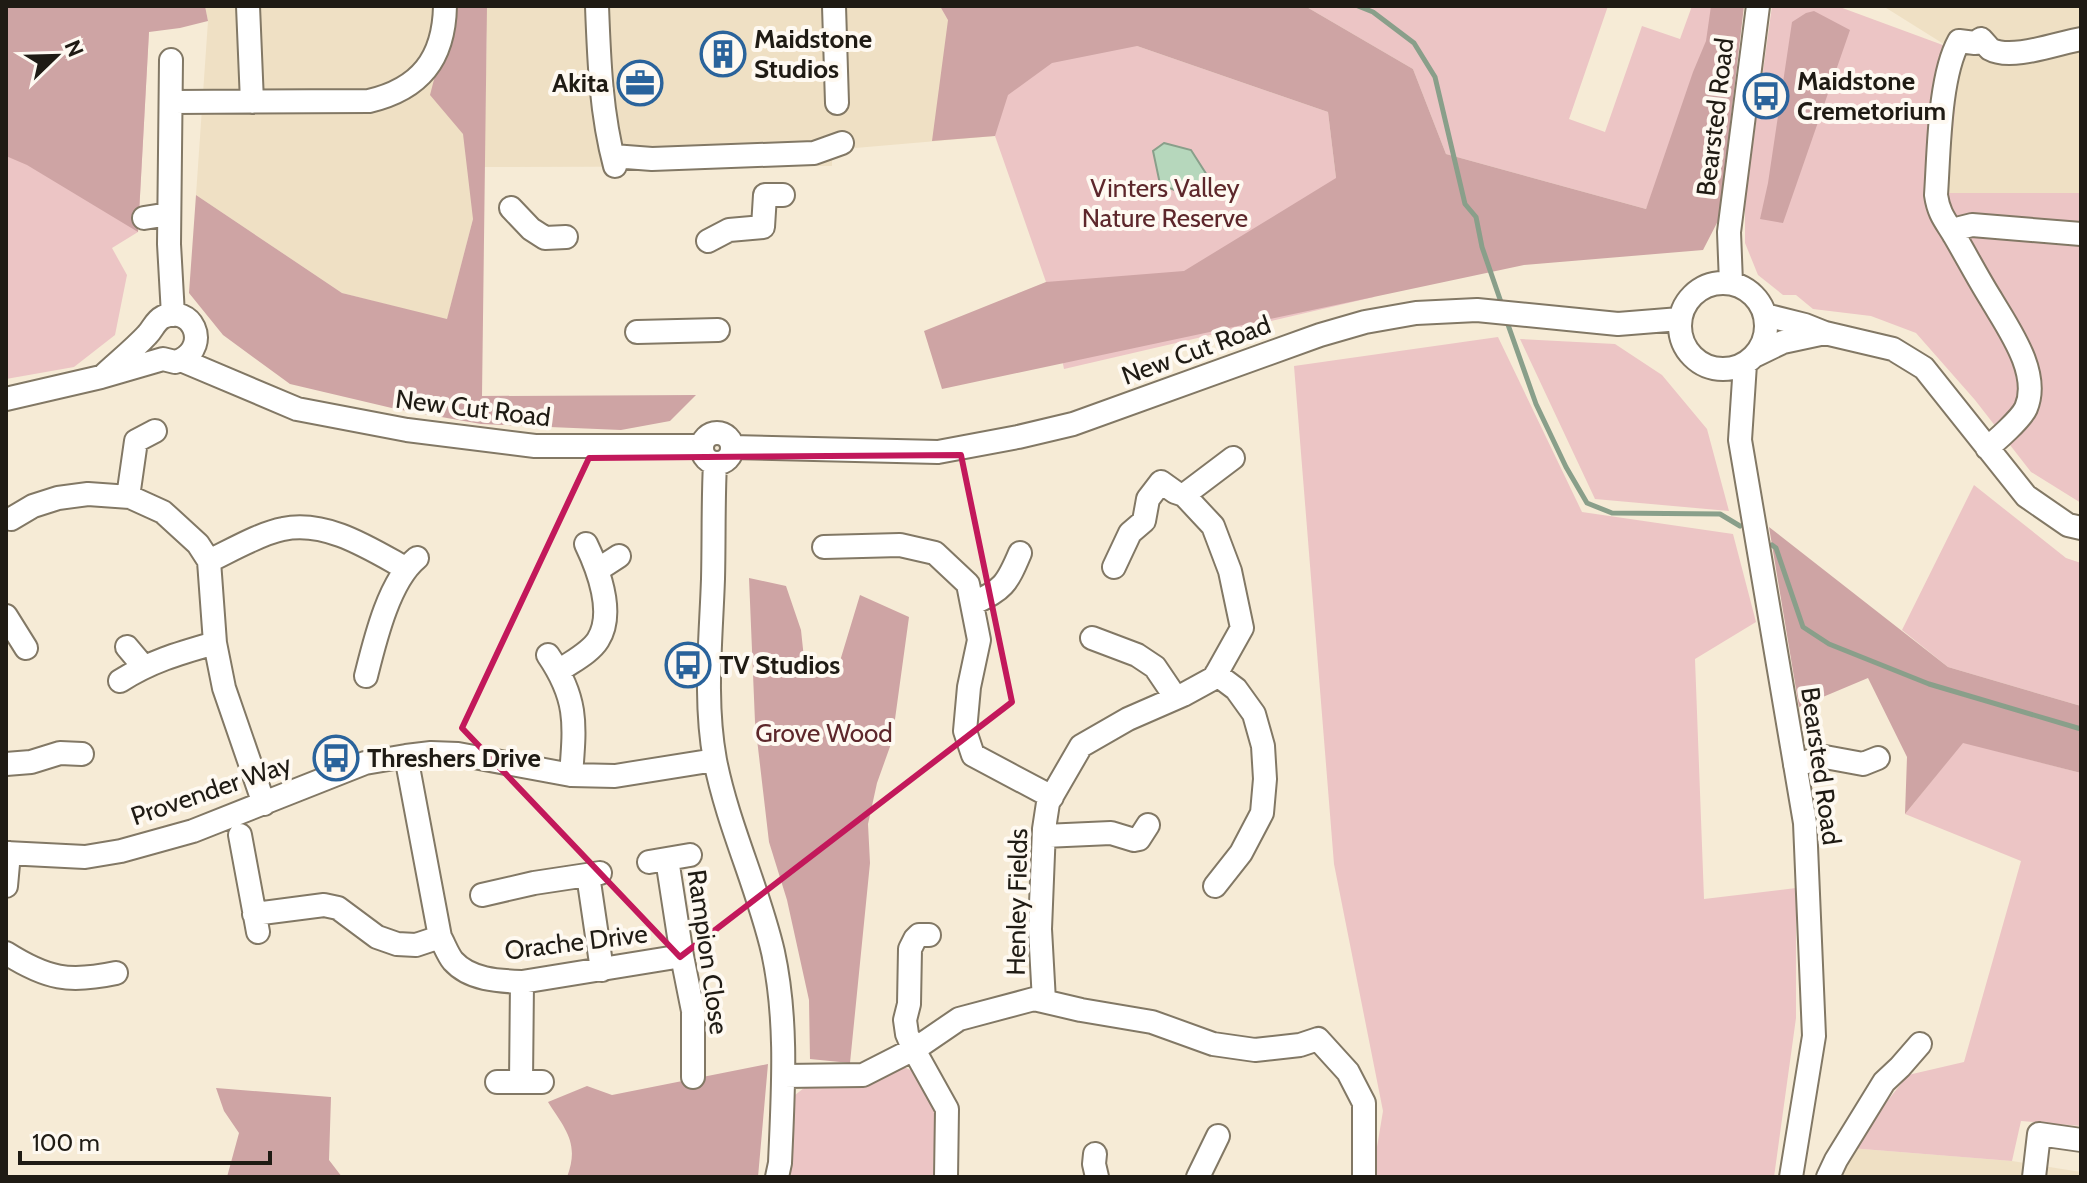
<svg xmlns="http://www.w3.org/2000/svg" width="2087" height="1183" font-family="Cabin,sans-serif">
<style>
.built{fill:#efe0c4}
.green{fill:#ecc5c5}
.forest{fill:#cea4a4}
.water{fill:#b6d7bc;stroke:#899f8a;stroke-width:2}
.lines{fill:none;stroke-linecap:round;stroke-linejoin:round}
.stream{stroke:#899f8a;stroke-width:5}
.minor-casing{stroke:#827865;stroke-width:26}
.minor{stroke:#fff;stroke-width:22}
.marked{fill:none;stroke:#c2185b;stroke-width:6;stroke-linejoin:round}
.labels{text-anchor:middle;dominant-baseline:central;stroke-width:8;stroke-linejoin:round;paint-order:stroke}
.poi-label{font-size:26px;font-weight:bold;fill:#1f1b14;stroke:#fef9f1;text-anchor:start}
.street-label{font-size:26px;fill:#1f1b14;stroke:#fef9f1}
.park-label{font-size:26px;fill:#5d272b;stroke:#fef9f1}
</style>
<rect width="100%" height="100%" fill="#f6ebd6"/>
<!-- built -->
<path class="built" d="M205,6H940L948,20L995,136L832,150V166L484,167L487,25L473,219L447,320L342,293L196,195L208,21Z
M1883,6H2081V193L1947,194L1959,68L1966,58Z
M1850,1148L2012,1161L2081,1172V1177H1838Z"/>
<!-- green -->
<path class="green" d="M6,6L149,31L138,232L112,248L127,275L115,335L74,367L6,379Z
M940,6L1137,46L1328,112L1336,178L1374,297L1064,369L1046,282L995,136L948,20Z
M1305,6H1608L1569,119L1605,132L1642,26L1680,39L1692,6H1733L1646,209L1446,154L1413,69Z
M1772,6H1837L1959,51L1966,58L1959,68L1947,193H2081V503L2031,472L1975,400L1916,333L1871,316L1813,309L1796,295H1783L1758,275L1745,243V201Z
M1498,337L1582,512L1733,534L1756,622L1695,659L1704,899L1796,888V1018L1774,1177H1372L1383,1111L1334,864L1294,366Z
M1520,339L1615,344L1662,375L1707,429L1729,511L1595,499Z
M1974,485L2066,558L2081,563V706L1948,667L1902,630Z
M1963,742L2081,773V1126L2021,1121L2012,1161L1850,1148L1908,1075L1964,1062L2021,861L1905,814Z
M904,1067L915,1072L935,1113L933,1177H786L795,1095L804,1088L851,1083Z"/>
<!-- forest -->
<path class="forest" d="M6,6H205L208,21L180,28L149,32L138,232L27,165L6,156Z
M453,6H487L482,396L696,395L670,421L621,430L481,424L396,409L290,384L223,335L189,293L196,195L342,293L447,319L473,219L463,134L430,95Z
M940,6H1305L1413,69L1446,154L1646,209L1693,72L1706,41L1711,6H1744L1719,219L1703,250L1524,265L942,389L924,331L1046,282L1184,271L1336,178L1328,112L1137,46L1052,63L1008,95L995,136L932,141L948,20Z
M1814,11L1850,30L1783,223L1760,219L1768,183L1792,22L1806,13Z
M1769,527L1948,667L2081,706V773L1963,743L1905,814L1907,757L1868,678L1799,707Z
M749,578L786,586L801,630L805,668L840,661L860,595L909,617L892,741L877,783L868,824L870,863L850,1063L810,1059L809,1000L787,900L769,842L755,722Z
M768,1064L758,1177H567C580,1143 565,1129 548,1102L587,1086L612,1095Z
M216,1088L331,1097L329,1160L342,1177H227L239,1133L224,1111Z"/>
<!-- water -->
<path class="water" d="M1164,143L1191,150L1212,183L1179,192L1160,184L1153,151Z"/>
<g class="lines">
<!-- stream -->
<path class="stream" d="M1358,6L1373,12L1414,43L1435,77L1465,204L1476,217L1482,247L1502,305
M1506,319L1536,404L1566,467L1587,503L1612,513L1720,514L1740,526
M1772,545L1776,548L1803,627L1829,644L1929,684L2081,729"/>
<!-- minor casing -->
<g class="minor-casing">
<path id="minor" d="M248,6L252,102
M597,6C599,60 601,114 615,166
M834,6L837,103
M171,60L169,244L173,315
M172,102L369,101C420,89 444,59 445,6
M613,156L652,159L814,153L842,143
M511,208L531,229L545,238L566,237
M144,218L169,214
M1954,235L1960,228L1972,225L2081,234
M708,241L729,230L763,227L765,195H783
M1680 326a43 43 0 1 1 86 0a43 43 0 1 1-86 0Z
M1731,283L1729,232L1758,6
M1765,315L1805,325L1825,333L1893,349L1924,368L2026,496L2068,525L2081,528
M637,332L718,330
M1756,355L1783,342L1825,333
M1745,364L1740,440L1805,823L1814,1036L1791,1177
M105,374C119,361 134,349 147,335C153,329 155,321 163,317C191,304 211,344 181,360
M6,399L101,377L163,359L175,362L181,360L297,409L407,430L535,446H702
M702 448a15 15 0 1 1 30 0a15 15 0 1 1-30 0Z
M732,447L938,452L1018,437L1073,424L1320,335L1365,322L1416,313L1477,310L1618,324L1680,319
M1987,448C1996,441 2021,419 2026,408C2041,373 2008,328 1991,299C1979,280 1968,259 1957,240C1947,222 1939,216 1936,195C1939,152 1939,77 1959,41L1975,43L1981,39C1984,42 1987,46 1990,49C2011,61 2058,43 2081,39
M715,463C713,502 714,540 713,579C711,639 704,700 715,760C728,826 758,887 773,952C788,1021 783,1092 780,1163L777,1177
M1184,495L1233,458
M128,497L136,441L155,431
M11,519L33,506L58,498L88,494L130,497L163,512L198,544L209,561L215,643L224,688L264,804
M824,547L900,545L935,553L968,584L979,640L969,687L965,731L973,755L1052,797
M209,561C230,551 261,533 283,529C326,520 369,548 405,568
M599,569L619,556
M972,604C1003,590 1007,584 1020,553
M6,616L26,648
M1092,638L1137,655L1155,667L1176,698
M127,647L143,666
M548,655C578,699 575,724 571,775
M559,671C571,662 590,653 598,640C615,613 598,569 586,544
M366,676C375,640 389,581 417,558
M120,681C151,661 180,653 215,643
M406,756L440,937C444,944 448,955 453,961C470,980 499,981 522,982L682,956
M6,764L31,762L60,753L82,754
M1795,765L1825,757L1863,764L1878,758
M240,835L258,932
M1044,836L1111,833L1134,840L1139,839L1148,825
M6,853L85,857L121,851L193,831L365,763L406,756L431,753L458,754L571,775L615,776L715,760
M667,859L682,956L693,1011V1077
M649,862L690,855
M588,875L602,970
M6,886L9,853
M1215,886L1241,853L1262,813L1265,779L1263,746L1254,714L1236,689L1216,674
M482,895L534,883L600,873
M254,914L324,905L338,908L377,937L397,944L416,945L440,937
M929,935H919L915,939L910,949L909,1004L905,1020L907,1034L913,1048L947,1109L946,1177
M6,953C47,979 69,983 116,973
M1044,1001L1040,929L1044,829L1048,803L1081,746L1128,719L1183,695L1214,678L1242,628L1230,571L1213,526L1184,495L1175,492L1161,482L1148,499L1144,521L1130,533L1114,567
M784,1076L863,1075L918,1047L959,1019L1034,999L1081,1010L1152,1022L1213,1044L1255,1050L1300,1045L1318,1039L1348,1072L1364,1103V1177
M497,1082H542
M521,1082L522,982
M1095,1154L1094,1164L1097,1177
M1198,1177L1218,1136
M1828,1177L1836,1160L1884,1082L1900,1067L1920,1044
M2034,1177L2039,1134L2081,1140"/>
</g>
<!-- minor -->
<use href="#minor" class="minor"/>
</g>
<!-- marked area -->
<path class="marked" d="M961,455L1012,702L680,957L462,728L589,458Z"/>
<!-- icons -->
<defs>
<g id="building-ring" transform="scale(2.3)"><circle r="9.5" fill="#fef9f1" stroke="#2a639b" stroke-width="1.5"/><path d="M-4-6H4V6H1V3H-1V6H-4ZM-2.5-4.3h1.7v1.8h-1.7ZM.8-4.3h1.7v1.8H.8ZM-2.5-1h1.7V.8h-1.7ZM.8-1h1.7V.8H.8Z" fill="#2a639b"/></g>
<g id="office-ring" transform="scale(2.3)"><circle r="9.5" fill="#fef9f1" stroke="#2a639b" stroke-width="1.5"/><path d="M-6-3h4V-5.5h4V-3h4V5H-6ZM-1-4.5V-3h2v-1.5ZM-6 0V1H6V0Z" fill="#2a639b"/></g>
<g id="bus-ring" transform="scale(2.3)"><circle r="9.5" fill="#fef9f1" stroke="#2a639b" stroke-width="1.5"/><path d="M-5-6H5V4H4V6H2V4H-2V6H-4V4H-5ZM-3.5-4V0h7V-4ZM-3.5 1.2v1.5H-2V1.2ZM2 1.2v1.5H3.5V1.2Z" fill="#2a639b"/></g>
</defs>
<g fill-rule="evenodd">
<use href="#building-ring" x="723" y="54"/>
<use href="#office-ring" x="640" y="83"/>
<use href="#bus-ring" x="1766" y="96"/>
<use href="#bus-ring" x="688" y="665"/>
<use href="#bus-ring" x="336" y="758"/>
</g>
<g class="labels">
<!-- poi labels -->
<g class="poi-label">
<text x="754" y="39">Maidstone<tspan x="754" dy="30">Studios</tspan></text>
<text x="1797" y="81">Maidstone<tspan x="1797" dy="30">Cremetorium</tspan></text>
<text x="609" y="83" text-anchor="end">Akita</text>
<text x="719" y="665">TV Studios</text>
<text x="367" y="758">Threshers Drive</text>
</g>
<!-- street labels -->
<g class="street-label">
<text transform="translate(1715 117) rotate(-83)">Bearsted Road</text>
<text transform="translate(1196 350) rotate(-20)">New Cut Road</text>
<text transform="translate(473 408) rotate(7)">New Cut Road</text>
<text transform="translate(1821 766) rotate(82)">Bearsted Road</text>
<text transform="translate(211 790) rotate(-19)">Provender Way</text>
<text transform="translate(1017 902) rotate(-89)">Henley Fields</text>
<text transform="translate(576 942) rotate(-7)">Orache Drive</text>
<text transform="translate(708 952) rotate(82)">Rampion Close</text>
</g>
<!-- park labels -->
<g class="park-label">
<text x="1165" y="188">Vinters Valley<tspan x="1165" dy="30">Nature Reserve</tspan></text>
<text x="824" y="733">Grove Wood</text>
</g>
</g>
<!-- border -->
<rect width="2087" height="1183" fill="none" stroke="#1f1b14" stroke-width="16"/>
<!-- north arrow -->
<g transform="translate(56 56) rotate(67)" stroke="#fef9f1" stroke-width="6" paint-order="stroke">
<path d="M0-6L14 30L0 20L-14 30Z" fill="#1f1b14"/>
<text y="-12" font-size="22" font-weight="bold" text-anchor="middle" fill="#1f1b14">N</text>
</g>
<!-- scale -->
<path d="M20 1151v12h250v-12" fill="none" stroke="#1f1b14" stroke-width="4"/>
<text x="32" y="1151" font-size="24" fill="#1f1b14" stroke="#fef9f1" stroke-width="6" paint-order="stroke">100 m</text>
</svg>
